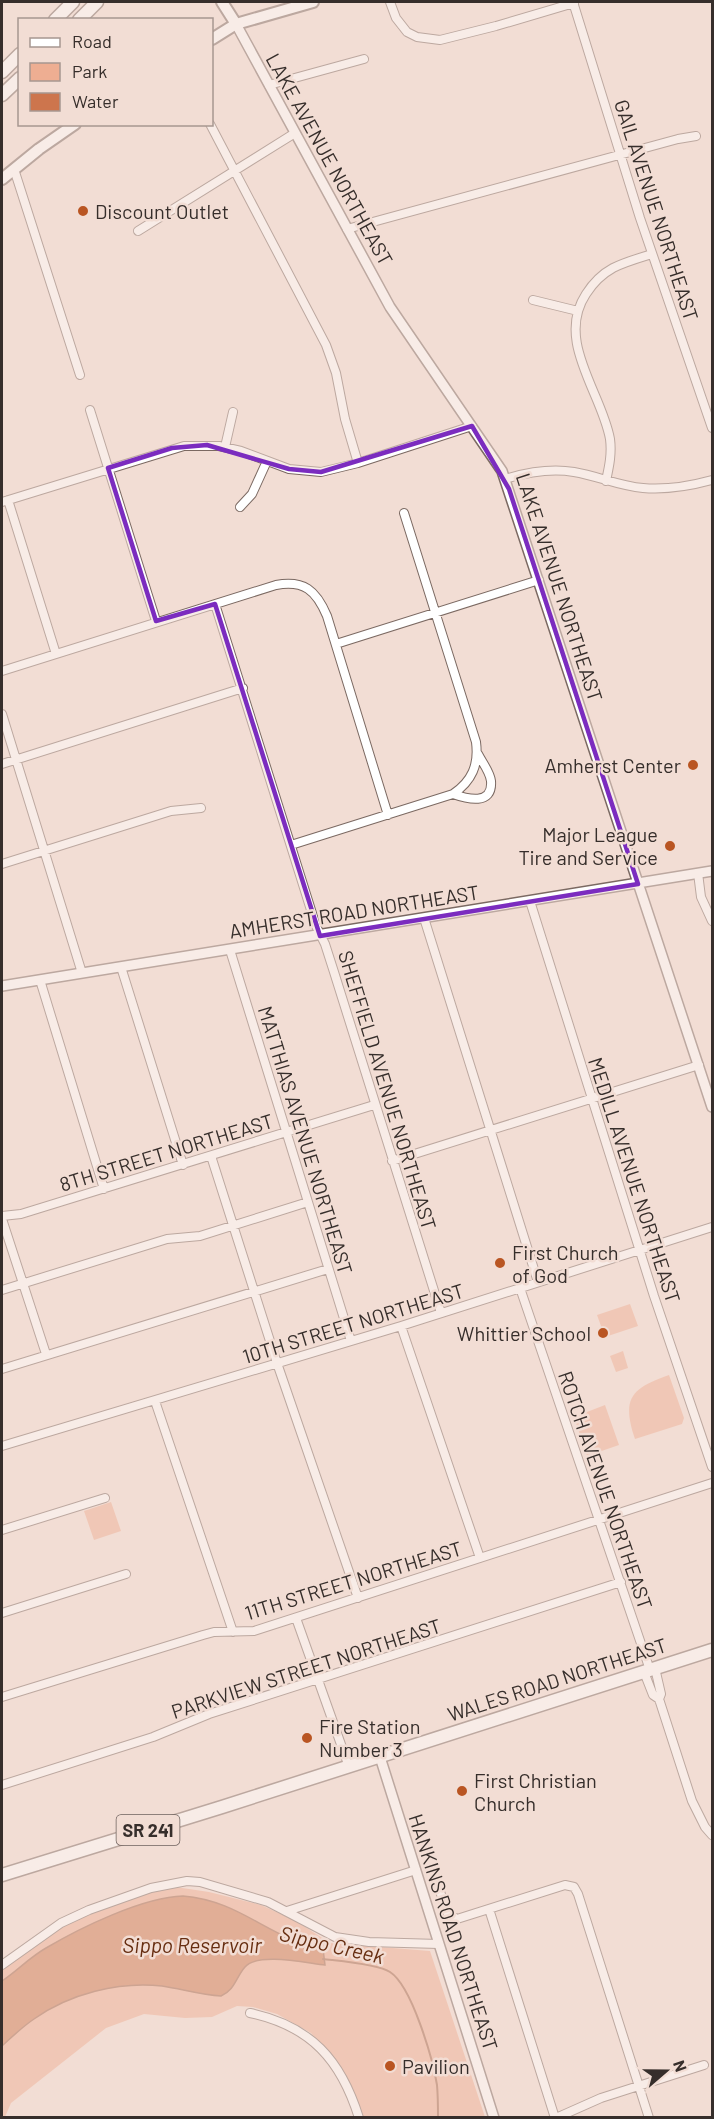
<svg xmlns="http://www.w3.org/2000/svg" width="714" height="2119" font-family="Barlow,sans-serif">
<style>
.green{fill:#eeae92}
.water{fill:#cd754d;stroke:#a06043;stroke-width:1.5}
.lines{fill:none;stroke-linecap:round;stroke-linejoin:round}
.stream{stroke:#a06043;stroke-width:2}
.minor-casing{stroke:#7b6962;stroke-width:10}
.tertiary-casing{stroke:#7b6962;stroke-width:12}
.secondary-casing{stroke:#7b6962;stroke-width:14}
.primary-casing{stroke:#7b6962;stroke-width:15}
.trunk-casing{stroke:#7b6962;stroke-width:15}
.minor{stroke:#fff;stroke-width:8}
.tertiary{stroke:#fff;stroke-width:9}
.secondary{stroke:#fff;stroke-width:10}
.primary{stroke:#fff;stroke-width:12}
.trunk{stroke:#fff;stroke-width:12}
.marked{fill:none;stroke:#7b2cbf;stroke-width:4.5;stroke-linejoin:round}
.poi-dot{fill:#b95522;stroke:#f2ddd4;stroke-width:2}
.labels{text-anchor:middle;dominant-baseline:central;stroke-width:5;stroke-linejoin:round;paint-order:stroke}
.shield{fill:#f2ddd4;stroke:#6e625e;stroke-width:1.5}
.shield-label{font-size:18px;font-weight:bold;fill:#362e2b}
.street-label{font-size:20px;fill:#362e2b;stroke:#f2ddd4}
.poi-label{font-size:20px;fill:#362e2b;stroke:#f2ddd4;text-anchor:start}
.water-label{font-size:21px;font-style:italic;fill:#672e11;stroke:#f2ddd4}
</style>
<rect width="100%" height="100%" fill="#f2ddd4"/>
<!-- green -->
<path class="green" d="M630,1304L638,1326L605,1337L597,1315Z
M623,1351L628,1368L616,1372L610,1356Z
M669,1375L684,1418L682,1424L635,1439C621,1398 632,1388 669,1375Z
M605,1405L619,1445L587,1456L574,1417Z
M111,1502L121,1531L94,1540L84,1511Z
M169,1886L209,1892L261,1905L296,1921L330,1943L430,1951L485,2117H362L340,2068L311,2033L277,2014L253,2007L237,2006L212,2017L185,2018L144,2014L106,2028L11,2103L5,2117H2V1970L59,1928L128,1898Z"/>
<!-- water -->
<path class="water" d="M183,1896C230,1900 255,1924 295,1941C304,1945 314,1947 323,1949L325,1965C306,1963 258,1952 245,1967C236,1977 235,1990 221,1996C201,1995 182,1989 162,1986C119,1981 69,1994 34,2019C22,2027 12,2037 2,2046V1981C17,1971 30,1957 46,1948C80,1928 143,1897 183,1896Z"/>
<g class="lines">
<!-- stream -->
<path class="stream" d="M323,1959C339,1961 378,1964 390,1972C412,1986 433,2060 437,2085C438,2096 438,2107 438,2118"/>
<!-- minor casing -->
<g class="minor-casing">
<path id="minor" d="M390,2L396,18L407,32L417,37L440,40L496,26L574,3
M573,2L640,218L712,428
M269,85L364,59
M210,124L326,345L336,373L345,419L358,463
M14,169L80,375
M347,229L678,139L696,136
M138,231L295,133
M533,300L578,311
M90,410L156,621
M225,447L233,412
M505,479C528,472 550,468 574,472C598,476 619,486 643,488C666,490 690,486 712,480
M606,481C609,467 612,454 610,439C602,393 555,341 586,294C593,283 602,274 613,268C625,262 639,258 652,254
M8,500L56,654
M2,502L184,446H219L241,451L289,469L321,472L358,463L472,426
M240,507L252,494L267,461
M404,513L476,742C479,765 472,781 453,794
M215,604L316,926L325,944L334,972L441,1313
M336,644L539,580
M2,671L276,585C304,580 316,590 327,616L388,815
M2,714L82,973
M2,764L243,688
M291,845L453,794C467,799 493,806 491,781C490,772 482,762 478,754
M2,864L171,811L201,808
M698,873L701,897L712,921
M530,901L654,1296L712,1467
M424,918L538,1282
M230,950L351,1341
M121,967L183,1165
M40,980L104,1189
M211,1156L277,1363L358,1598
M392,1161L699,1065
M2,1216L21,1214L374,1105
M2,1219L46,1354
M520,1288L650,1670
M2,1290L167,1239L200,1236L308,1202
M401,1326L480,1558
M2,1369L328,1269
M155,1401L233,1632
M2,1446L401,1326L712,1227
M2,1530L105,1498
M2,1613L126,1574
M296,1618L349,1767
M655,1668L661,1694L659,1699L692,1801L705,1827L712,1835
M644,1672L653,1695L659,1699
M2,1697L203,1635L214,1632L254,1631L712,1483
M2,1785L153,1737L209,1714L621,1582
M438,1886L448,1914L457,1919L565,1885L574,1887L578,1894L649,2118
M489,1909L555,2118
M287,1911L416,1870
M2,1965L61,1923L89,1910L151,1888L187,1881L200,1882L268,1902L335,1937L369,1942L439,1944
M250,2013C311,2026 341,2060 359,2118
M556,2118L601,2098L704,2065"/>
</g>
<!-- tertiary casing -->
<g class="tertiary-casing">
<path id="tertiary" d="M236,24L390,307L502,471L712,1107
M2,986L712,871
M380,1757L494,2118"/>
</g>
<!-- secondary casing -->
<g class="secondary-casing">
<path id="secondary" d="M222,2L236,24
M212,39L236,24L313,2
M2,179L39,149L75,124"/>
</g>
<!-- primary casing -->
<g class="primary-casing">
<path id="primary" d="M2,1875L222,1807L712,1650"/>
</g>
<!-- trunk casing -->
<g class="trunk-casing">
<path id="trunk" d="M55,20L73,2
M79,20L97,2
M2,72L20,54
M2,95L20,78"/>
</g>
<!-- minor -->
<use href="#minor" class="minor"/>
<!-- tertiary -->
<use href="#tertiary" class="tertiary"/>
<!-- secondary -->
<use href="#secondary" class="secondary"/>
<!-- primary -->
<use href="#primary" class="primary"/>
<!-- trunk -->
<use href="#trunk" class="trunk"/>
</g>
<!-- marked area -->
<path d="M0 0H714V2119H0ZM472,426L509,489L638,884L320,936L215,604L156,621L108,468L172,448L207,445L289,469L321,472Z" fill="#f2ddd4" fill-opacity=".55" fill-rule="evenodd"/>
<path class="marked" d="M472,426L509,489L638,884L320,936L215,604L156,621L108,468L172,448L207,445L289,469L321,472Z"/>
<!-- markers -->
<g class="poi-dot">
<circle cx="83" cy="211" r="6"/>
<circle cx="693" cy="765" r="6"/>
<circle cx="670" cy="846" r="6"/>
<circle cx="500" cy="1263" r="6"/>
<circle cx="603" cy="1333" r="6"/>
<circle cx="307" cy="1738" r="6"/>
<circle cx="462" cy="1791" r="6"/>
<circle cx="390" cy="2066" r="6"/>
</g>
<g class="labels">
<!-- shield labels -->
<rect class="shield" x="116.5" y="1815" width="63" height="30" rx="4.5"/>
<g class="shield-label">
<text x="148" y="1830">SR 241</text>
</g>
<!-- street labels -->
<g class="street-label">
<text transform="translate(330 159) rotate(61)">LAKE AVENUE NORTHEAST</text>
<text transform="translate(657 210) rotate(72)">GAIL AVENUE NORTHEAST</text>
<text transform="translate(560 587) rotate(72)">LAKE AVENUE NORTHEAST</text>
<text transform="translate(354 911) rotate(-9)">AMHERST ROAD NORTHEAST</text>
<text transform="translate(388 1090) rotate(73)">SHEFFIELD AVENUE NORTHEAST</text>
<text transform="translate(306 1140) rotate(73)">MATTHIAS AVENUE NORTHEAST</text>
<text transform="translate(166 1152) rotate(-17)">8TH STREET NORTHEAST</text>
<text transform="translate(635 1180) rotate(72)">MEDILL AVENUE NORTHEAST</text>
<text transform="translate(353 1323) rotate(-17)">10TH STREET NORTHEAST</text>
<text transform="translate(606 1490) rotate(71)">ROTCH AVENUE NORTHEAST</text>
<text transform="translate(353 1580) rotate(-17)">11TH STREET NORTHEAST</text>
<text transform="translate(306 1668) rotate(-18)">PARKVIEW STREET NORTHEAST</text>
<text transform="translate(557 1679) rotate(-18)">WALES ROAD NORTHEAST</text>
<text transform="translate(454 1932) rotate(72)">HANKINS ROAD NORTHEAST</text>
</g>
<!-- poi labels -->
<g class="poi-label">
<text x="95" y="211">Discount Outlet</text>
<text x="681" y="765" text-anchor="end">Amherst Center</text>
<text x="658" y="834" text-anchor="end">Major League<tspan x="658" dy="23">Tire and Service</tspan></text>
<text x="512" y="1252">First Church<tspan x="512" dy="23">of God</tspan></text>
<text x="591" y="1333" text-anchor="end">Whittier School</text>
<text x="319" y="1726">Fire Station<tspan x="319" dy="23">Number 3</tspan></text>
<text x="474" y="1780">First Christian<tspan x="474" dy="23">Church</tspan></text>
<text x="402" y="2066">Pavilion</text>
</g>
<!-- water labels -->
<g class="water-label">
<text x="192" y="1944">Sippo Reservoir</text>
<text transform="translate(332 1944) rotate(13)">Sippo Creek</text>
</g>
</g>
<!-- border -->
<rect width="714" height="2119" fill="none" stroke="#362e2b" stroke-width="6"/>
<!-- legend -->
<rect x="18" y="18" width="195" height="108" fill="#f2ddd4" stroke="#a79790" stroke-width="1.5"/>
<rect x="30" y="38" width="30" height="9" fill="#ffffff" stroke="#a79790" stroke-width="1.5"/>
<text x="72" y="48" font-size="18" fill="#362e2b">Road</text>
<rect x="30" y="63" width="30" height="18" fill="#eeae92" stroke="#a79790" stroke-width="1.5"/>
<text x="72" y="78" font-size="18" fill="#362e2b">Park</text>
<rect x="30" y="93" width="30" height="18" fill="#cd754d" stroke="#a79790" stroke-width="1.5"/>
<text x="72" y="108" font-size="18" fill="#362e2b">Water</text>
<!-- north arrow -->
<g transform="translate(666 2071) rotate(70)" stroke="#f2ddd4" stroke-width="4.5" paint-order="stroke">
<path d="M0-4.5L10 22L0 15L-10 22Z" fill="#362e2b"/>
<text y="-9" font-size="16" font-weight="bold" text-anchor="middle" fill="#362e2b">N</text>
</g>
</svg>
